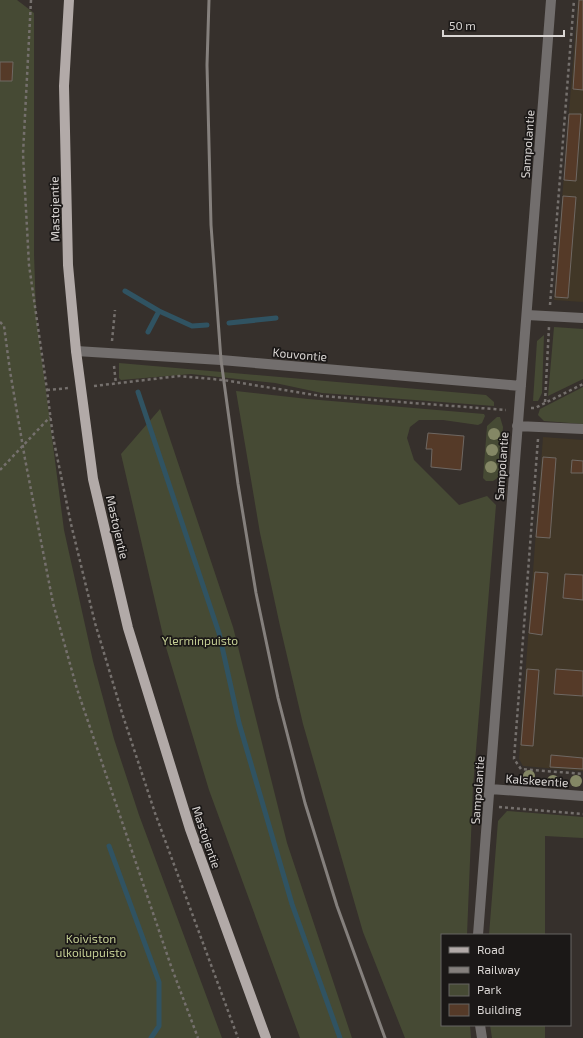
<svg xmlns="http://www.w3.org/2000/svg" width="583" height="1038" font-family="'Exo 2',sans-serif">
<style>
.industrial{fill:#413727}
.green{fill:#464a34}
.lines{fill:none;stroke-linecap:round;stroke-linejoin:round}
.stream{stroke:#305362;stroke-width:5}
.building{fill:#553a28;stroke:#6f6863}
.path{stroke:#75706d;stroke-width:2.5;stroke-dasharray:3 3;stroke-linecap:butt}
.minor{stroke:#726e6d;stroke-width:10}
.major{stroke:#b2aaa8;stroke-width:10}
.rail{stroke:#85807d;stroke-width:3}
.tree{fill:#848765}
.labels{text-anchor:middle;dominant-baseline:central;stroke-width:3.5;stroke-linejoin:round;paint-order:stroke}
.street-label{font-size:12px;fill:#dad6d4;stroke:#1b1817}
.park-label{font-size:12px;fill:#c4ce94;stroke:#1b1817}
</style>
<rect width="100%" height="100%" fill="#36302c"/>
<!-- industrial -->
<path class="industrial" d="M578,0H583V302L554,300Z
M543,437L583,440V771L523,766L519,759Z"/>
<!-- green -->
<path class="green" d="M0,0H17L34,13V254L36,314L64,530L93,661L114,739L139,815L222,1038H0Z
M554,327L583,329V379L548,396Z
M544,335L542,393L538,401H533L537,341Z
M119,363L486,395L494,402V406L322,393L275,383L191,374L121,380L119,378Z
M583,387V424L544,421L538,415L540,409Z
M236,391L308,399L484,414L485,416L482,423L478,425L443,420H419L410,427L407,438L414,460L459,505L487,496L496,505L473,787L467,935H442V1025H470L471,1038H405L363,932L303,724L280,626L260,533Z
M160,409L233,627L287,843L352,1038H300L209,790L165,644L121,454Z
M497,417H500L503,427L499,477L493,481H486L483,478L487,426Z
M507,811L583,817V838L545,836V935H489L498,821Z
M490,1025H545V1038H492Z"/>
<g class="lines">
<!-- stream -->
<path class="stream" d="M125,291L159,311
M229,323L276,318
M148,332L159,311L192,326L207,325
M138,392L219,633L239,723L292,904L340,1038
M109,846L159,982V1026L151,1038"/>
</g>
<!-- building -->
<path class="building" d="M579,0H583V90L573,89Z
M0,62H13L12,81H0Z
M569,114H581L576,181L564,180Z
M563,196L576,197L568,298L555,297Z
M428,433L464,436L461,470L431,467L432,449H426Z
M543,457L556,458L550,538L536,537Z
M572,460L583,461V473H571Z
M535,572L548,573L542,635L529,633Z
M565,574L583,575V600L563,598Z
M527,669L539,670L533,746L521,745Z
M556,669L583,671V696L554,694Z
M551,755L583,758V769L550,767Z"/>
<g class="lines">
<!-- path -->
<path class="path" d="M31,0L23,154L29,265L47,390L53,437L71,524L95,623L122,713L155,813L238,1038
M550,305L574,0
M0,322L4,326L10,371L25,459L53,603L77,689L171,966L198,1038
M112,341L115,310
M114,366L116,384
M94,386L179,376L223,380L321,396L506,410
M47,390L69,388
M545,402L549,327
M531,408H535L583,384
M538,439L514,759L521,769L583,774
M0,470L50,417
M499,807L583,814"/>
<!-- minor -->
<path class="minor" d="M527,315L583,318
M76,351L221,360L521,386
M517,426L583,429
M490,789L583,796
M478,935L551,0
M480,1025L482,1038"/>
<!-- major -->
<path class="major" d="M69,0L64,86L68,265L76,351L93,479L128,628L190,829L266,1038"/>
<!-- rail -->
<path class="rail" d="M209,0L207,65L211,225L221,360L238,484L256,593L278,698L305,803L337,906L385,1038"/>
</g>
<!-- trees -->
<g class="tree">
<circle cx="494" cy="434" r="6"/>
<circle cx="492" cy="450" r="6"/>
<circle cx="491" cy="467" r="6"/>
<circle cx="529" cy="776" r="6"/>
<circle cx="553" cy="781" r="6"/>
<circle cx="576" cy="781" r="6"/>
</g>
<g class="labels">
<!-- street labels -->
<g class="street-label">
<text transform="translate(527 144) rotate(-86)">Sampolantie</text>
<text transform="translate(54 209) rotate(-91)">Mastojentie</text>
<text transform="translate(300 354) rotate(5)">Kouvontie</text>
<text transform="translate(501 466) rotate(-86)">Sampolantie</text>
<text transform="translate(118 527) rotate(77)">Mastojentie</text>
<text transform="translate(537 780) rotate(4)">Kalskeentie</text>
<text transform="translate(477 790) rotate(-86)">Sampolantie</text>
<text transform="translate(207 837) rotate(71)">Mastojentie</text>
</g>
<!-- park labels -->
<g class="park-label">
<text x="200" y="640">Ylerminpuisto</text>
<text x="91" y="938">Koiviston<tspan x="91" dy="14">ulkoilupuisto</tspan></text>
</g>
</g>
<!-- legend -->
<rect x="441" y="934" width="130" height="92" fill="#1b1817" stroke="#676463"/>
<rect x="449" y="947" width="20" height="6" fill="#b2aaa8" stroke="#676463"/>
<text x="477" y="954" font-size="12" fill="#dad6d4">Road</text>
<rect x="449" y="967" width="20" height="6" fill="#85807d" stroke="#676463"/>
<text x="477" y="974" font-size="12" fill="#dad6d4">Railway</text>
<rect x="449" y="984" width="20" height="12" fill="#464a34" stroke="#676463"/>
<text x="477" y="994" font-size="12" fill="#dad6d4">Park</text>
<rect x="449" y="1004" width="20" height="12" fill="#553a28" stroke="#676463"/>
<text x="477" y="1014" font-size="12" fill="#dad6d4">Building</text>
<!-- scale -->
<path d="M443 30v6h121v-6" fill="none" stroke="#dad6d4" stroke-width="2"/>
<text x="449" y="30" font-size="12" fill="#dad6d4" stroke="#1b1817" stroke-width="3" paint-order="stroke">50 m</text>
</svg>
